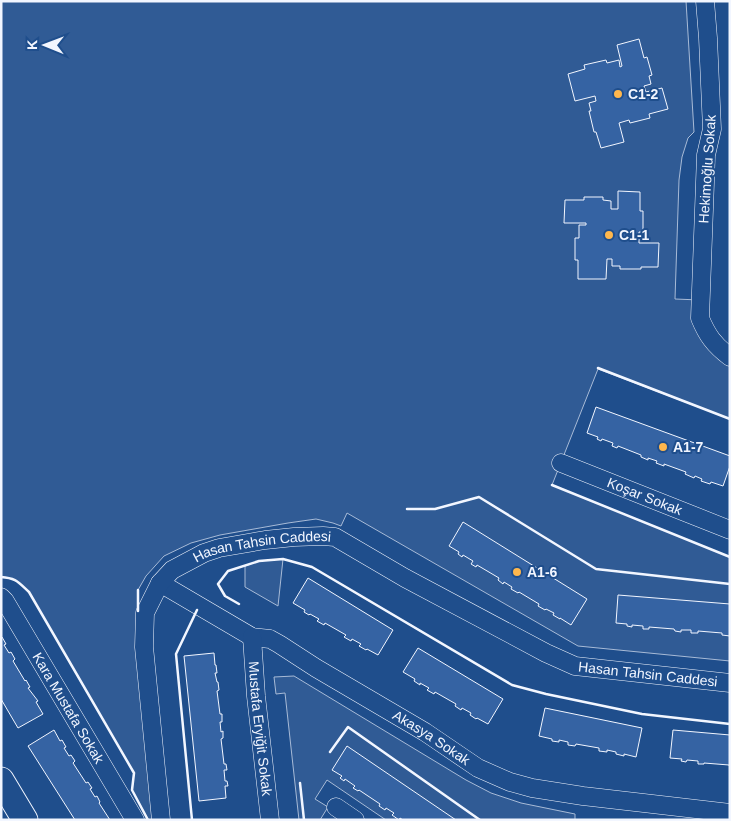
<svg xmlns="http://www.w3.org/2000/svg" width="731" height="821" font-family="Arial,sans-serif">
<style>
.green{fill:#305b95;stroke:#a8bbd7}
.building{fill:#3563a3;stroke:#f2f6ff}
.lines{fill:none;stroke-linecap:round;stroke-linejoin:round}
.street-casing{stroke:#f2f6ff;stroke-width:19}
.secondary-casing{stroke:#f2f6ff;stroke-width:27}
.street{stroke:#1f4e8c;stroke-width:18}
.secondary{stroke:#1f4e8c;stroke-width:25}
.wall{stroke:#f2f6ff;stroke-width:2.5}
.poi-dot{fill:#ffb74d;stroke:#1f4e8c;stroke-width:2}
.labels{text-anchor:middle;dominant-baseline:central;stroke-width:4;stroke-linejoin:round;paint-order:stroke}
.poi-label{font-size:14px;font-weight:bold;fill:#f2f6ff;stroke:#1f4e8c;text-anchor:start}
.street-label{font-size:14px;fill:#f2f6ff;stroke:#1f4e8c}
</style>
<rect width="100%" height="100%" fill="#1f4e8c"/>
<!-- green -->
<path class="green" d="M1,1H686L694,132L688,138L682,157L679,180L675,299L700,300V318L730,357V419L598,369L552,485L730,557V661L578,646L347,513L341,526L333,523L316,519L288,523L220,535L191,543L164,556L146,576L138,590L137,653L155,820H148L132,790L134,773L29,592C18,582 16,578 1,577Z
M283,559L278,606L245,587V566L259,561Z
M294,676L466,780L491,793L521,803L575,814V820H386L327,780L315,799L328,807L320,820H299L285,693L276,694L274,677Z"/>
<!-- building -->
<path class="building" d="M639,39L644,58L647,57L652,75L649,76L651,84L644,86L646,92L662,88L668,109L649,114L650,118L630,123L629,120L619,123L624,142L601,148L596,132H594L589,111H591L589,103L596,101L595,96L575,101L568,74L585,69L584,65L606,60L607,63L619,60L620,67L622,66L617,45Z
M618,191L640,192V211H643V232H639V243H659L658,267H641V269H620V266H612V259H607L606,279H578V260H575V238H579V225H586V223H564L565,200H584V197H603V200L611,201V209H618Z
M596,407L730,456V466L723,486L711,482L710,484L701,481L702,479L695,476L694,478L685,474L686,472L664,464V466L656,463L657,461L648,458V460L641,457V455L618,446L617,448L612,446L613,443L602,439L601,441L597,439L598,437L587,433Z
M463,522L587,599L571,625L560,618V619L553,615L554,613L546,609L545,610L538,606L539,604L519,592L518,593L511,589L512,587L504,582L503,584L498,580L499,578L477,565L476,567L471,564L473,561L463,555L462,557L458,554L459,552L449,546Z
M308,578L393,630L378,655L367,649L366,650L359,646L361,644L352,639L351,641L344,637L346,635L325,623L324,625L317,621L319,619L310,614L309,615L304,612L305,610L293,603Z
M618,595L730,604V636L722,635V633L698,631V633H691V630H681V632L675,631L674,629L649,627V629H643V626L632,625V627L627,626V624L616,623Z
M2,637L6,644L4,645L9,653L11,652L15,659L13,661L25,681L26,680L30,687L28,688L38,701L36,702L43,714L18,728L1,699V638Z
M418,648L503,699L488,724L477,718L476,719L470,715L471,713L462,708L461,710L455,706L456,704L435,692L434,694L427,690L429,688L420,683V685L414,681L415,679L403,672Z
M214,653L215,665H216L217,673H215L217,682H218L219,690L217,691L220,714H222V722H220L221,732L223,731V738L221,739L224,764H226L227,770H224L225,781H227L228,786H225L226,798L199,801L184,656Z
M545,708L642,728L636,757L624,754V756L616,754V752L607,750V752L599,751V748L576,744L575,746L568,745V742L559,740V742L552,741V739L539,736Z
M54,730L60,741L62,740L66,747L64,748L69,756L71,755L75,761L73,763L86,783L88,782L92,788L90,789L95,797L97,796L100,802L99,803L110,820H75L28,746Z
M673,730L730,735V767L729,765L704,763V764H698V761L687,760L686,762L681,761L682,759L670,758Z
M347,746L456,820H403L400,818L399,820L392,815L394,813L386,808L385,810L379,806L380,804L359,790L358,791L353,788L355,786L345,779L344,781L340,778L342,776L332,770Z"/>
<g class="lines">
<!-- street casing -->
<g class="street-casing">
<g id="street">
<path d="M705,1L708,38L712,129L706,155L700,318C707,335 714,345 730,357"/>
<path id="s1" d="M561,463L730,530"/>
<path id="s2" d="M160,583L252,637L270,639L279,644L316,668L425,732L478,768L510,782L532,788L583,796L730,813"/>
<path id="s3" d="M1,597L5,601L135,820"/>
<path id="s4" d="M252,637L256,696L270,820"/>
<path d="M336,807L355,820"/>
<path id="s5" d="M161,820L144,647L145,613L160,583L172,570L204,553L219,548L265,540L294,537L323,536L335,537L405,578L546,653L575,666L730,683"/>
</g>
</g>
<!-- secondary casing -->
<g class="secondary-casing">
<path id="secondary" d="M1,780L25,820"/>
</g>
<!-- street -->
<use href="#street" class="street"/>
<!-- secondary -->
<use href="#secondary" class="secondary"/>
<!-- wall -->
<path class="wall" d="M598,368L730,419
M552,485L730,557
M407,509H435L479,497L596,569L730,584
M1,577C16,578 18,582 29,592L134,773L132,790L148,820
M239,604L225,596L218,584L228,571L259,561L283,559L312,567L512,685L546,694L642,714L730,724
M138,611V590
M330,752L348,727L480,820
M300,783L304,820
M192,820L176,654L197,610"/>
</g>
<!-- markers -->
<g class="poi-dot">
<circle cx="618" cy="94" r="5"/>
<circle cx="609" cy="235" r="5"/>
<circle cx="663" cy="447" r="5"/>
<circle cx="517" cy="572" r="5"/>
</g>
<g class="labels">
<!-- poi labels -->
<g class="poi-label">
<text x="628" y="94">C1-2</text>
<text x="619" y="235">C1-1</text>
<text x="673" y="447">A1-7</text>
<text x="527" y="572">A1-6</text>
</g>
<!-- street labels -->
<g class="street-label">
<text transform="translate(707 169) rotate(-86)">Hekimoğlu Sokak</text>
<text stroke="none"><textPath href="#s1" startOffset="90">Koşar Sokak</textPath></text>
<text stroke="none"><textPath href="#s5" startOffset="354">Hasan Tahsin Caddesi</textPath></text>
<text stroke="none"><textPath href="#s5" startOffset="774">Hasan Tahsin Caddesi</textPath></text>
<text stroke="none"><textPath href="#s3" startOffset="130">Kara Mustafa Sokak</textPath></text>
<text stroke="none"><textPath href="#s4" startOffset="92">Mustafa Eryiğit Sokak</textPath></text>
<text stroke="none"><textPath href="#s2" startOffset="314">Akasya Sokak</textPath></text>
</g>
</g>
<!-- border -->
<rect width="731" height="821" fill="none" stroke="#f2f6ff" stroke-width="5"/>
<!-- north arrow -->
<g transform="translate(45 45) rotate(271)" stroke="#1f4e8c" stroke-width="4" paint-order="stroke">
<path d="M0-4L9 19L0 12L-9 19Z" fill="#f2f6ff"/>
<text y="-8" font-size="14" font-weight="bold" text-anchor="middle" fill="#f2f6ff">K</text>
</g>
</svg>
